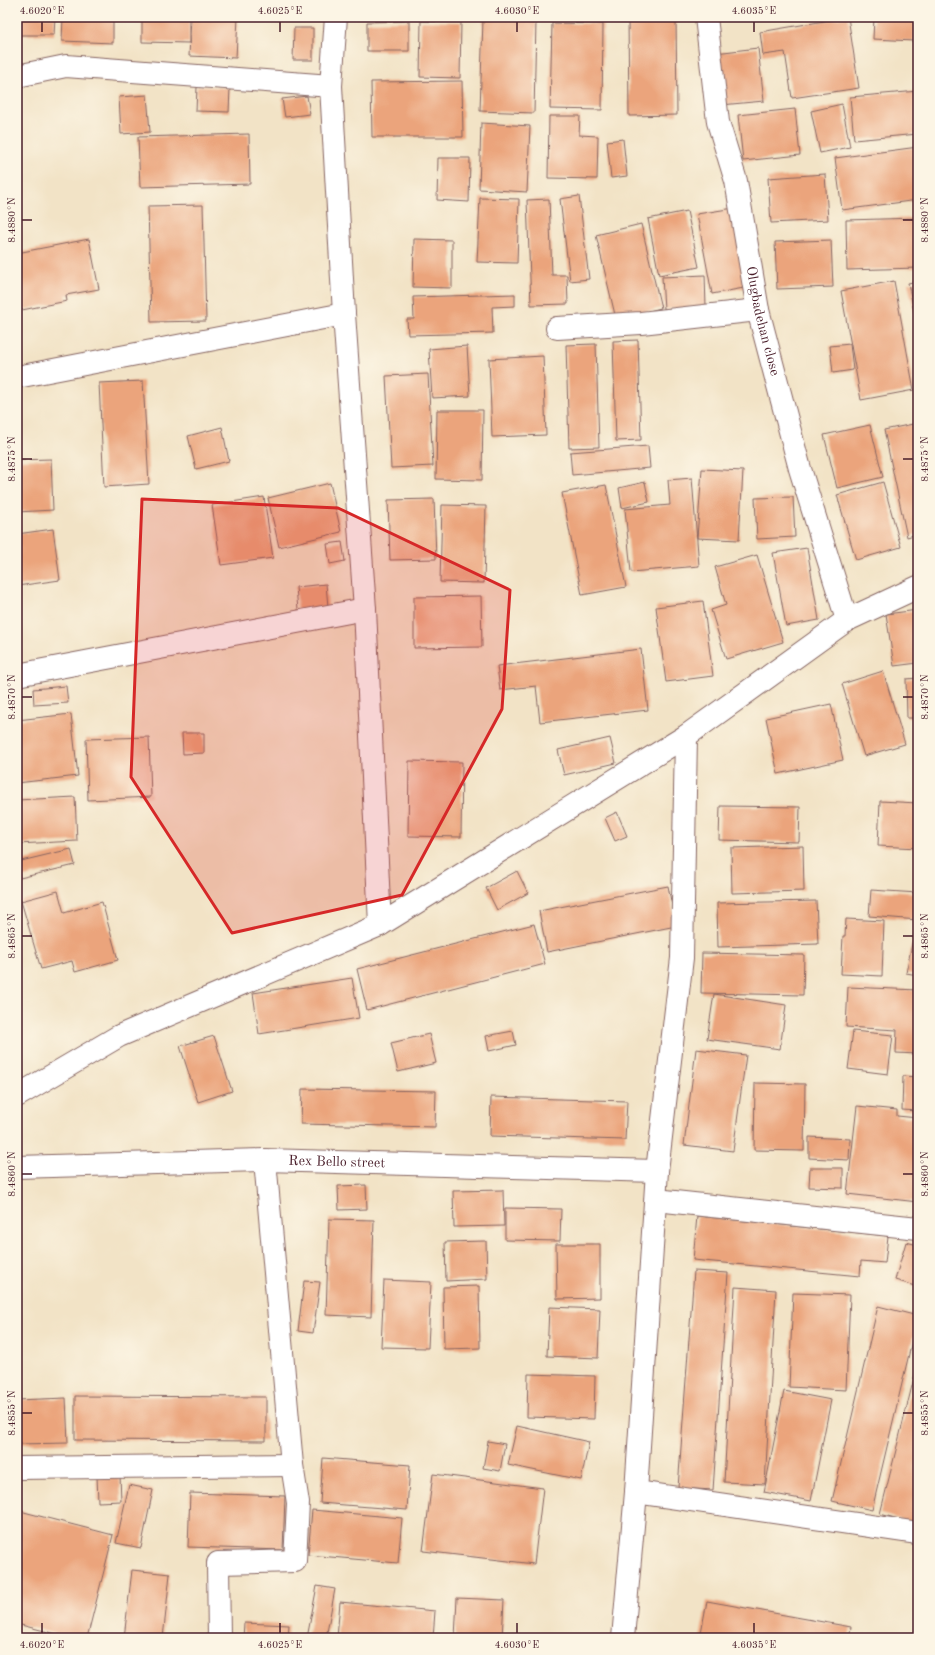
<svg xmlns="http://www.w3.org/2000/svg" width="935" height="1655" font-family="'Old Standard TT',serif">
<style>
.building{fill:#eba47c}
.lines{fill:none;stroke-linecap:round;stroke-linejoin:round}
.minor-casing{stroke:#856461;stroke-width:24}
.minor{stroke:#fff;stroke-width:22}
.marked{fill:#d62828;fill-opacity:0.2;stroke:#d62828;stroke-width:3;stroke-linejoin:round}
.ticks{fill:none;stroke:#4a1f2b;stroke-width:1.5}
.labels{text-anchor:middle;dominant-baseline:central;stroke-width:3;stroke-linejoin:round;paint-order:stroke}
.street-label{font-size:14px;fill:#4a1f2b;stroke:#fcf5e5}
.neatline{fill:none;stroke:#4a1f2b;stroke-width:1.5}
.ticks-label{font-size:10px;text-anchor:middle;fill:#4a1f2b}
</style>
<rect width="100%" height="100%" fill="#fcf5e5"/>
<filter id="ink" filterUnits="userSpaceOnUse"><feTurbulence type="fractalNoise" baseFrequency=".025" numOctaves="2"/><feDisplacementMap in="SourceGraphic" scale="8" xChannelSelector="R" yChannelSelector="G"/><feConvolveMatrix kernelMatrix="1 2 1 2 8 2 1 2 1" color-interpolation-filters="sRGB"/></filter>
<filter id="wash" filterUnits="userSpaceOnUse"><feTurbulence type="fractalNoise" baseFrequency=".012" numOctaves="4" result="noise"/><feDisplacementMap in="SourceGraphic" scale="16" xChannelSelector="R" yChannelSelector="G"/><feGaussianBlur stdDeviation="0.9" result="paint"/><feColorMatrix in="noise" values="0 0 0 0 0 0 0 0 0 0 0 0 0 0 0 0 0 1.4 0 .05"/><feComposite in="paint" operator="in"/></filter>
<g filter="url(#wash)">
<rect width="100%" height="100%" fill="#f2e3c6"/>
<g id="blocks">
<!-- building -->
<path class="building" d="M17,17H55L54,35H17Z
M63,17H113V43L62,41Z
M142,17H189V43L142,42Z
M191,17H238L236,58L189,56Z
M628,17H676L677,115L629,116Z
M848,17L859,88L792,98L785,52L763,55L760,32Z
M874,17H915L914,41L873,39Z
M483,19L536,21L534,113L480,111Z
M409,21V51H367V22Z
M421,21L461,22L460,78L420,77Z
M552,23L603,24L602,110L550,109Z
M294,28H313V60H293Z
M758,48L764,101L721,105L715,53Z
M462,81L463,137H372L371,82Z
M197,87L230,88L229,112L196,111Z
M918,91V134L854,140L850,97Z
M147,95L150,132L121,134L119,97Z
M307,96L310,114L285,117L282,99Z
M842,104L850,147L820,153L811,111Z
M795,109L800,155L743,161L738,115Z
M549,116H580L579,135L598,136L597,179L548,178Z
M481,123L530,126L527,192L479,189Z
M249,134L250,184L140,187L138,137Z
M623,139L627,176L611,178L607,141Z
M918,147V200L842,210L835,158Z
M438,158H470L469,202L437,200Z
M825,174L828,220L771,223L768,178Z
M579,196L589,279L570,281L560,199Z
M480,198L519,199L517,263L477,262Z
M549,199L552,275H567L568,304L531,305L527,200Z
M203,205L206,321L151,322L148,206Z
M734,208L749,287L712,294L697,214Z
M687,211L699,267L659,275L648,219Z
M918,218V268L847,270L846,220Z
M641,224L661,308L616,319L596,235Z
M89,239L99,289L66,295L67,301L17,311V253Z
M414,239L452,240V288L413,287Z
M831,240L833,287L777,289L775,242Z
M705,275L706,307L664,309L662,277Z
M894,281L914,390L861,400L841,291Z
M918,281V325H917L908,283Z
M515,294V306L492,307L493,333L408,335L407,319H414L413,297Z
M638,340L641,440L616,441L613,341Z
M596,344L599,447L569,448L566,345Z
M850,344L853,370L833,373L830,346Z
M467,346L470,396L432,398L429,349Z
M543,356L546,435L492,437L489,359Z
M428,374L433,466L391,468L386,376Z
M143,381L149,484L104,487L99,383Z
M437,410H483L482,480L436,479Z
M918,423V534L907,537L884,430Z
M870,425L883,477L837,488L824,435Z
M222,427L229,461L196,469L188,436Z
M648,446L650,468L572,475L570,452Z
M51,459L53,510L17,512V460Z
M702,469L743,471L739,540L697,538Z
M692,478L699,566L631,572L625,509L670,505L668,480Z
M645,482L649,502L622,508L619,488Z
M883,482L901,547L856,560L837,495Z
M330,483L341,532L279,547L268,498Z
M606,485L626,587L582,595L562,493Z
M264,497L273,558L221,565L212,505Z
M793,497L795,537L757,539L755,498Z
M434,499L436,559L390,560L388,500Z
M442,505L486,506L484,583L440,582Z
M53,529L60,580L17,586V534Z
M342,542L345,561L330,564L327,544Z
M807,548L819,620L786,626L773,553Z
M757,555L783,642L726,659L711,610L726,605L715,567Z
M326,584L328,607L298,610L296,587Z
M481,596L482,647L414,648V597Z
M703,601L713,676L666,682L656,607Z
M918,610V663L894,666L886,614Z
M641,649L648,710L540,722L536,686L500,690L497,666Z
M883,671L905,744L864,756L842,684Z
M918,678V718H907L906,679Z
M66,686L68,703L34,705L33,689Z
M831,704L843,760L778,774L766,718Z
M71,714L78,776L17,783V720Z
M182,733H204V753L183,754Z
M149,737L151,797L88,800L86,739Z
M610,738L616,763L564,775L558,750Z
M409,761L462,762L461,837L408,836Z
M75,797L77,841L17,844V800Z
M880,801L918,803V848L878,846Z
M720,806L800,807L799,842L719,840Z
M617,812L627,836L615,841L605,818Z
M803,846L804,891L732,893L731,848Z
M71,849L75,865L20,878L17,862Z
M517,871L528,893L497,910L486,888Z
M668,886L676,926L547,952L539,911Z
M871,890L918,893V920L869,916Z
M58,891L64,913L102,902L118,960L75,972L72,961L41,969L21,901Z
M816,901L818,944L718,947L717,903Z
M846,919L884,921L882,976L841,974L843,936H845Z
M534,924L545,964L367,1010L357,969Z
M915,929L918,930V975L906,973Z
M702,953L804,955L803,995L701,993Z
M352,978L359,1018L259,1034L253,993Z
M848,987L918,990V1054L896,1053L897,1030L846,1027Z
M714,994L786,1005L780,1049L707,1039Z
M513,1031L516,1045L489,1051L486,1036Z
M853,1031L893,1035L888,1074L848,1069Z
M429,1034L436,1063L398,1072L391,1043Z
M214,1036L232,1091L198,1102L180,1046Z
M696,1049L746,1055L733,1151L684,1145Z
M903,1076L918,1077V1111L902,1110Z
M755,1083L805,1084L804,1151L754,1150Z
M302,1089L436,1091L435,1127L301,1124Z
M491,1097L627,1101L625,1140L490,1136Z
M857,1106L897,1110V1116L918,1118V1202L847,1194Z
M809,1137L850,1139L849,1160L809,1158Z
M810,1168H843V1188L809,1187Z
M366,1185L367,1209L339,1210L338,1186Z
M503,1190L504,1226L454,1227L453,1191Z
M505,1208L561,1209L560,1241L505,1240Z
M697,1216L888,1236L885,1263L861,1261L860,1276L693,1260Z
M329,1219L374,1220L371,1317L326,1315Z
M486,1241L487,1279L446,1281L445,1242Z
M906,1242L918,1245V1287L895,1280Z
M556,1244H600V1298L557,1299Z
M694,1271L728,1273L713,1490L678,1488Z
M384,1280L431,1282L428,1348L381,1347Z
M304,1281L320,1282L313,1333L298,1331Z
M479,1286L480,1348L444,1349L443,1287Z
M735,1287L776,1290L765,1484L724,1482Z
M793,1293L850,1295L846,1390L789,1387Z
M878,1306L918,1316L872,1510L832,1501Z
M549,1307L600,1309L598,1358L547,1356Z
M917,1366H918V1524L880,1514Z
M528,1374L595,1376L594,1419L527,1417Z
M784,1391L831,1400L811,1501L764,1492Z
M75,1396L266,1397V1441L75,1440Z
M66,1398L68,1443L17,1444V1400Z
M517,1426L589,1442L581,1480L508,1465Z
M488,1441L505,1444L500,1471L483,1468Z
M323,1458L410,1465L407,1510L320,1503Z
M433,1474L543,1488L534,1564L423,1551Z
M120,1475L121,1501L98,1502L97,1476Z
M129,1485L153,1490L141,1548L116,1543Z
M190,1493L285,1496L283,1550L188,1547Z
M312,1510L402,1518L398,1563L308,1555Z
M20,1511L113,1535L87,1638H72L17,1624V1524Z
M132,1570L170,1574L163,1638H124Z
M317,1586L335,1589L326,1638H307Z
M457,1598L504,1600L502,1638H455Z
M707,1601L851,1627L849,1638H700Z
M340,1602L435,1611L433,1638H337Z
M244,1623L289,1625L288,1638H243Z"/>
</g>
</g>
<g filter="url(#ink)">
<use href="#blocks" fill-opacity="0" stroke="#856461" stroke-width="1"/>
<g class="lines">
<!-- minor casing -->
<g class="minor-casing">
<g id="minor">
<path d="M336,17L331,86L344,314L365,609L380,925"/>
<path id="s1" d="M706,17L718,122L736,181L758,310L800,469L847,620"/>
<path d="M17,76L66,66L331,86"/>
<path d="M557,328L641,323L758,310"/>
<path d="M17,377L344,314"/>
<path d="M17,675L365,609"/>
<path d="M17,1096L119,1036L380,925L686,736L847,620L918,587"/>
<path id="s2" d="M17,1167L265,1160L657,1171"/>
<path d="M656,1200L918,1228"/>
<path d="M17,1468L292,1465"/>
<path d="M636,1492L918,1533"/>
<path d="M219,1638L218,1563L295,1561L298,1503L292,1465L265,1160"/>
<path d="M623,1638L636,1492L657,1171L682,958L686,736"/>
</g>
</g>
<!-- minor -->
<use href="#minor" class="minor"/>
</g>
</g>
<!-- marked area -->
<path class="marked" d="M142,499L338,508L510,590L502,709L402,895L232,933L131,777Z"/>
<!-- ticks -->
<path class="ticks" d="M42,22V32M280,22V32M517,22V32M754,22V32M22,220H32M903,220H913M22,459H32M903,459H913M22,697H32M903,697H913M22,936H32M903,936H913M22,1174H32M903,1174H913M22,1413H32M903,1413H913M42,1623V1633M280,1623V1633M517,1623V1633M754,1623V1633"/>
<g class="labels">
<!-- street labels -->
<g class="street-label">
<text stroke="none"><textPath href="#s1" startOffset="310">Olugbadehan close</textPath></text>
<text stroke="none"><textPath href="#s2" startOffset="320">Rex Bello street</textPath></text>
</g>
</g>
<!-- margin -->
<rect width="935" height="1655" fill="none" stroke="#fcf5e5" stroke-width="44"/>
<rect x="22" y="22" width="891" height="1611" class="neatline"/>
<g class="ticks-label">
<text x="42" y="14">4.6020°E</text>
<text x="280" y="14">4.6025°E</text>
<text x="517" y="14">4.6030°E</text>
<text x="754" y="14">4.6035°E</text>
<text transform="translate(11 220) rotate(-90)" y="4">8.4880°N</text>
<text transform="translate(924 220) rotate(-90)" y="4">8.4880°N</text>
<text transform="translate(11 459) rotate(-90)" y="4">8.4875°N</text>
<text transform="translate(924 459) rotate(-90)" y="4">8.4875°N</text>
<text transform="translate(11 697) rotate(-90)" y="4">8.4870°N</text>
<text transform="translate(924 697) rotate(-90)" y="4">8.4870°N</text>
<text transform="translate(11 936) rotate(-90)" y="4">8.4865°N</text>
<text transform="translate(924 936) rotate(-90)" y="4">8.4865°N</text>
<text transform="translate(11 1174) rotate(-90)" y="4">8.4860°N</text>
<text transform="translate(924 1174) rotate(-90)" y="4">8.4860°N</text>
<text transform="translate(11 1413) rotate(-90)" y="4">8.4855°N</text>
<text transform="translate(924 1413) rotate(-90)" y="4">8.4855°N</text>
<text x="42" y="1648">4.6020°E</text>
<text x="280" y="1648">4.6025°E</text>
<text x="517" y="1648">4.6030°E</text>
<text x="754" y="1648">4.6035°E</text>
</g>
</svg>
